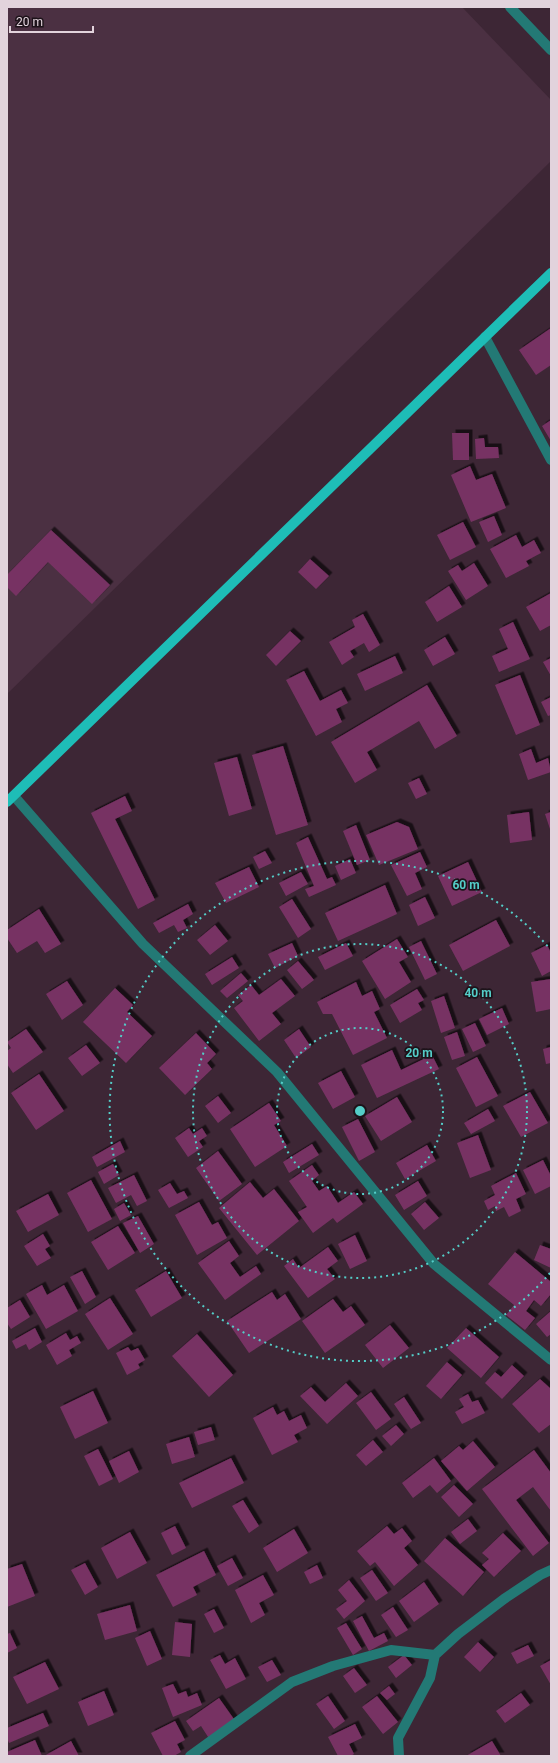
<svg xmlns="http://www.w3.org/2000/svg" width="558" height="1763" font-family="Roboto,sans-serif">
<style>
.built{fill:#4b3042}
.building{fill:#773263;filter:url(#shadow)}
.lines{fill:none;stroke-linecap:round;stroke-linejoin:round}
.minor{stroke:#237975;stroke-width:10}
.major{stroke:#1ebdb7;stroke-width:10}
.ring{fill:none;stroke:#54cdc8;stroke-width:2;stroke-dasharray:2 4}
.centre{fill:#54cdc8;stroke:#1d131a;stroke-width:2}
.ring-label{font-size:12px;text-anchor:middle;font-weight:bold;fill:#54cdc8;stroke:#1d131a;stroke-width:3.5;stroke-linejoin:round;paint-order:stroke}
</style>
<defs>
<filter id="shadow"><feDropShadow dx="3.5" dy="-3.5" stdDeviation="0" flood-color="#0009"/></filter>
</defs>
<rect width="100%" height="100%" fill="#3d2635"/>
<!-- built -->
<path class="built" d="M7,7H462L551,100V161L7,694Z"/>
<!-- building -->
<path class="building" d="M551,328V365L536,375L519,350Z
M551,420V441L542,426Z
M452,433H469V460H453Z
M484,438L485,447H498L499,458L476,459L475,439Z
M470,466L476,480L492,474L506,508L471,522L451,475Z
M494,516L502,535L488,542L479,522Z
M463,522L476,547L450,560L437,535Z
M51,530L110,585L92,604L48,562L16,596L7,587V575Z
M516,535L522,547L534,540L541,553L526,561L529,566L506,578L490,549Z
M310,559L329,576L316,589L298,572Z
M474,563L488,586L466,600L448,571L458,565L462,571Z
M449,586L462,607L437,622L425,602Z
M551,593V625L540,631L526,607Z
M363,614L380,645L369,652L364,643L350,651L354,657L342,665L329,642L355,627L352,620Z
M513,622L530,659L499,672L492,656L508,649L499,629Z
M290,631L301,641L276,666L266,655Z
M445,637L455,654L433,666L424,650Z
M395,656L403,673L365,691L357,674Z
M551,658V676L543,662Z
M304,671L320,701L341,690L348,703L336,709L342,722L316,736L286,680Z
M520,675L540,725L516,735L495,685Z
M427,685L457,736L435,749L419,721L367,752L377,770L355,783L331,742Z
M551,697V715L548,716L541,702Z
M283,746L308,825L276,835L252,755Z
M531,749L536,763L548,758L551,772L528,780L519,754Z
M237,757L252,809L229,816L214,763Z
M419,778L427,794L416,799L408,783Z
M125,796L132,811L115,819L155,900L138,909L91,813Z
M529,812L532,840L510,843L507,815Z
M551,812V832L545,814Z
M397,822L409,827L418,849L379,865L366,835Z
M356,825L370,860L357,865L343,831Z
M308,837L327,879L332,877L336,885L309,897L305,889L314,886L296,843Z
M265,851L272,863L259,869L253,857Z
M420,852L427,867L415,873L422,889L407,896L391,865Z
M350,859L356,873L341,880L335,866Z
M468,862L482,892L452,906L438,876Z
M249,867L259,887L226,903L215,883Z
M301,872L308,884L286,896L279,883Z
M385,885L397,914L338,941L325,913Z
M425,897L435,918L418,926L409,905Z
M292,899L311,929L298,938L279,907Z
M188,904L193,914L183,920L187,928L178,932L174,925L159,933L153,923Z
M39,909L61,944L45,953L37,941L17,953L7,938V930Z
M496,920L510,946L463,971L449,945Z
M215,925L228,941L210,955L197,940Z
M397,939L408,957L399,962L411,982L385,999L362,961Z
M421,941L437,974L425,980L409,947Z
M292,943L298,956L275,968L268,954Z
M346,943L353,956L325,970L318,957Z
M547,945L551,953V971L542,976L531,953Z
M232,957L239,968L212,985L205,974Z
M298,961L314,980L302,989L287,970Z
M241,973L248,981L227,998L220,991Z
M281,979L295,996L272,1013L281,1024L259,1041L234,1008L243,1001L238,995L251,985L259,995Z
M551,979V1009L536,1012L531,982Z
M67,981L83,1005L62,1020L46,994Z
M356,982L362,996L372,991L380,1009L374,1012L387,1038L353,1055L332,1014H323L317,1002Z
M115,988L133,1005L127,1012L152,1036L126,1063L83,1022Z
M417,989L424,1000L418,1003L422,1010L400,1023L390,1005Z
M444,996L455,1028L441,1033L431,1001Z
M502,1008L509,1024L487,1035L479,1019Z
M475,1023L486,1046L473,1052L462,1029Z
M26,1029L43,1052L13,1073L7,1064V1051L11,1048L7,1042Z
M299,1029L311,1047L296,1058L284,1040Z
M457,1032L465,1056L452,1060L444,1037Z
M196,1033L216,1054L207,1063L212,1069L185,1095L159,1068Z
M86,1045L100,1063L82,1076L68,1058Z
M551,1047V1063L546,1064L543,1049Z
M392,1050L401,1070L432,1055L439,1069L377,1098L361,1065Z
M477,1057L498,1096L476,1107L456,1068Z
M341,1071L355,1097L333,1109L318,1083Z
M39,1074L64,1111L36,1130L11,1093Z
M530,1092L548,1123L521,1137L503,1106Z
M218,1096L231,1113L218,1123L205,1106Z
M397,1097L412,1122L381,1141L365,1116Z
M269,1103L281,1121L274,1125L287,1146L255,1167L230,1129Z
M488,1109L495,1121L471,1134L464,1123Z
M358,1119L375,1152L359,1161L342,1127Z
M189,1128L193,1134L202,1128L207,1136L199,1141L203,1147L188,1157L175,1138Z
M478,1135L491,1170L470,1178L457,1143Z
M120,1141L125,1152L97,1167L92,1157Z
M312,1144L319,1155L289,1173L283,1162Z
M427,1145L436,1161L405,1179L396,1163Z
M218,1151L242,1184L219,1201L196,1168Z
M543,1160L551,1176V1186L535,1194L523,1170Z
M113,1164L119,1175L104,1184L98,1172Z
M312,1165L319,1175L312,1181L319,1191L327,1186L338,1203L354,1192L363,1204L337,1223L333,1218L313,1233L298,1212L307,1207L289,1181Z
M516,1173L526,1194L516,1199L521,1211L509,1217L504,1207L496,1211L495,1206L488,1210L484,1201L495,1195L491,1186Z
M134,1175L147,1201L137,1206L131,1195L116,1203L108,1188Z
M91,1180L112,1219L88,1232L67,1193Z
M418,1181L427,1196L404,1210L395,1195Z
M250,1182L263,1198L274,1189L299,1221L257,1255L219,1208Z
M170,1183L177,1194L184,1191L188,1198L169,1208L158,1190Z
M48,1194L59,1215L28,1232L16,1211Z
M199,1202L212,1225L218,1222L227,1238L197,1255L175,1215Z
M425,1202L439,1218L424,1230L411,1214Z
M124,1203L131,1215L120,1221L114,1209Z
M138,1216L154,1244L140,1253L123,1223Z
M118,1226L135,1253L108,1270L91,1242Z
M43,1234L50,1246L45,1249L51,1258L37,1266L24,1246Z
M355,1235L367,1261L350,1269L338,1244Z
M229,1241L239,1256L230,1263L240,1277L256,1266L261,1274L225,1300L198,1263Z
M540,1245L551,1249V1268L534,1260Z
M328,1247L338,1261L327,1269L335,1279L308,1298L284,1266L293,1259L299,1268Z
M515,1252L551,1282V1294L541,1306L534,1300L526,1311L535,1318L525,1330L506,1315L514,1305L488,1284Z
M82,1271L96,1297L85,1304L70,1277Z
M166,1271L182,1298L151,1317L135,1290Z
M42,1285L47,1295L64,1285L78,1311L46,1329L26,1294Z
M272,1292L277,1300L285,1294L301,1319L249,1353L227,1321Z
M110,1298L133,1334L108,1350L85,1314Z
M333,1299L343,1312L351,1306L365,1325L325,1353L302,1321Z
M20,1300L30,1317L11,1329L7,1323V1308Z
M551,1311V1334L547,1337L536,1324Z
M390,1325L409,1348L383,1368L365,1345Z
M35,1328L42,1342L29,1350L26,1344L16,1349L12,1341Z
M466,1328L499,1357L481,1378L447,1348Z
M66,1333L70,1340L77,1336L81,1343L69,1350L72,1356L57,1365L46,1345Z
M197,1334L233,1375L209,1397L172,1356Z
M128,1347L131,1351L138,1348L145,1360L138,1364L140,1368L127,1375L116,1353Z
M447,1362L462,1375L441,1399L426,1386Z
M512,1365L524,1376L502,1399L485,1383L495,1372L501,1377Z
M540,1379L551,1389V1424L539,1433L512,1404Z
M346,1383L358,1396L327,1424L300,1396L311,1387L325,1402Z
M93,1391L108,1423L75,1439L60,1407Z
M371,1392L391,1419L376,1430L356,1403Z
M468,1394L472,1402L478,1400L485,1413L462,1424L455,1412L464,1407L459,1399Z
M404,1397L421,1423L411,1429L394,1404Z
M273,1407L277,1415L284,1411L289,1421L301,1415L307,1428L294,1435L298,1442L272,1455L253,1418Z
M396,1425L404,1434L391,1446L382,1436Z
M211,1427L215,1440L198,1445L194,1432Z
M189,1437L195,1457L172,1464L166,1444Z
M373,1440L383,1452L366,1466L356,1455Z
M473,1441L495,1467L467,1491L441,1461L459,1446L463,1450Z
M98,1449L113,1479L99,1486L84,1456Z
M534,1450L551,1473V1511L533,1487L516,1500L549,1543L533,1556L482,1489Z
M129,1451L139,1472L119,1483L109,1461Z
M231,1458L244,1483L192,1508L179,1483Z
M434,1458L451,1481L437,1493L430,1485L413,1498L402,1483Z
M454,1485L473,1504L459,1517L441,1497Z
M243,1500L259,1526L249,1533L232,1506Z
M468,1519L477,1531L460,1544L451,1532Z
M175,1526L186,1548L172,1555L161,1533Z
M387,1526L394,1534L402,1528L412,1541L404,1548L418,1565L394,1586L375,1562L370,1566L357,1551Z
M294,1529L308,1553L277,1572L263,1548Z
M130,1532L147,1563L117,1579L101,1548Z
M503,1533L521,1551L494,1577L482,1565L489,1559L482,1553Z
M445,1538L484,1572L463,1596L424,1561Z
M204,1551L216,1575L193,1587L197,1595L173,1607L156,1575Z
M232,1558L243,1578L228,1586L217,1566Z
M85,1563L98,1587L85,1595L71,1570Z
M22,1564L35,1596L7,1607V1569Z
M317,1565L323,1578L310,1584L304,1572Z
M372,1570L388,1593L376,1601L360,1578Z
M263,1575L274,1595L259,1603L265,1615L251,1623L235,1590Z
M349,1580L365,1601L344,1619L336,1609L347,1601L338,1590Z
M424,1582L439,1604L414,1622L399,1601Z
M130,1605L137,1631L105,1640L97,1614Z
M393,1607L408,1630L396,1637L381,1615Z
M214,1609L224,1628L214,1633L204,1614Z
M362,1616L374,1638L384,1633L388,1641L369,1651L353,1621Z
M175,1622L192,1624L190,1657L172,1655Z
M346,1623L362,1649L353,1655L337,1628Z
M150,1631L162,1659L147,1666L135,1638Z
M10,1633L17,1648L7,1653V1634Z
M478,1642L494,1657L480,1672L464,1657Z
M528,1645L534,1656L517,1664L511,1653Z
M220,1655L225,1664L235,1658L246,1679L226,1689L210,1660Z
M404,1655L412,1665L396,1678L388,1667Z
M272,1660L281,1675L267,1682L258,1667Z
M551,1660V1685L540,1666Z
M45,1662L59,1689L27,1704L13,1677Z
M354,1668L367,1685L355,1693L343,1676Z
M173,1684L178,1694L186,1691L188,1697L197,1693L202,1705L173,1717L162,1688Z
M389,1686L395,1694L387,1700L380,1693Z
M104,1691L114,1715L88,1726L78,1702Z
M521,1693L530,1705L505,1723L496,1711Z
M328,1696L345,1721L334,1729L316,1704Z
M377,1696L398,1722L383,1734L362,1707Z
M219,1698L236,1722L210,1740L201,1726L193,1731L186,1721Z
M43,1713L49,1726L9,1743L7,1738V1728Z
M175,1721L185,1740L177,1744L181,1752L174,1756H163L151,1733Z
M355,1724L362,1738L349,1744L354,1754L351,1756H338L328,1737Z
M35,1740L42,1756H8L7,1752Z
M71,1741L79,1756H44Z
M492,1741L501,1756H466Z"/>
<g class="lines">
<!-- minor -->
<path class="minor" d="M510,7L551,50
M485,337L551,460
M14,796L143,944L277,1072L434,1264L551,1360
M190,1756L292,1682L333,1666L391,1650L435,1655
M399,1756L398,1738L430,1678L435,1655L458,1634L504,1599L540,1575L551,1570"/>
<!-- major -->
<path class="major" d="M7,802L551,273"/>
</g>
<!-- distance rings -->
<g class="ring">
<circle cx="360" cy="1111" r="83"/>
<circle cx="360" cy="1111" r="167"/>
<path d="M550 1273A250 250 0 1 1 550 949"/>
</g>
<circle cx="360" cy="1111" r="6" class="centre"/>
<g class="ring-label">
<text x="466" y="889">60 m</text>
<text x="478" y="997">40 m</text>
<text x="419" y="1057">20 m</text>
</g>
<!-- border -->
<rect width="558" height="1763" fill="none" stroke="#e2d3dc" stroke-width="16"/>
<!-- scale -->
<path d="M10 26v6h83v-6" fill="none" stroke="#e2d3dc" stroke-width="2"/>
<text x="16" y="26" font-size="12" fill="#e2d3dc" stroke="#1d131a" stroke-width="3" paint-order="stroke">20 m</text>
</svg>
